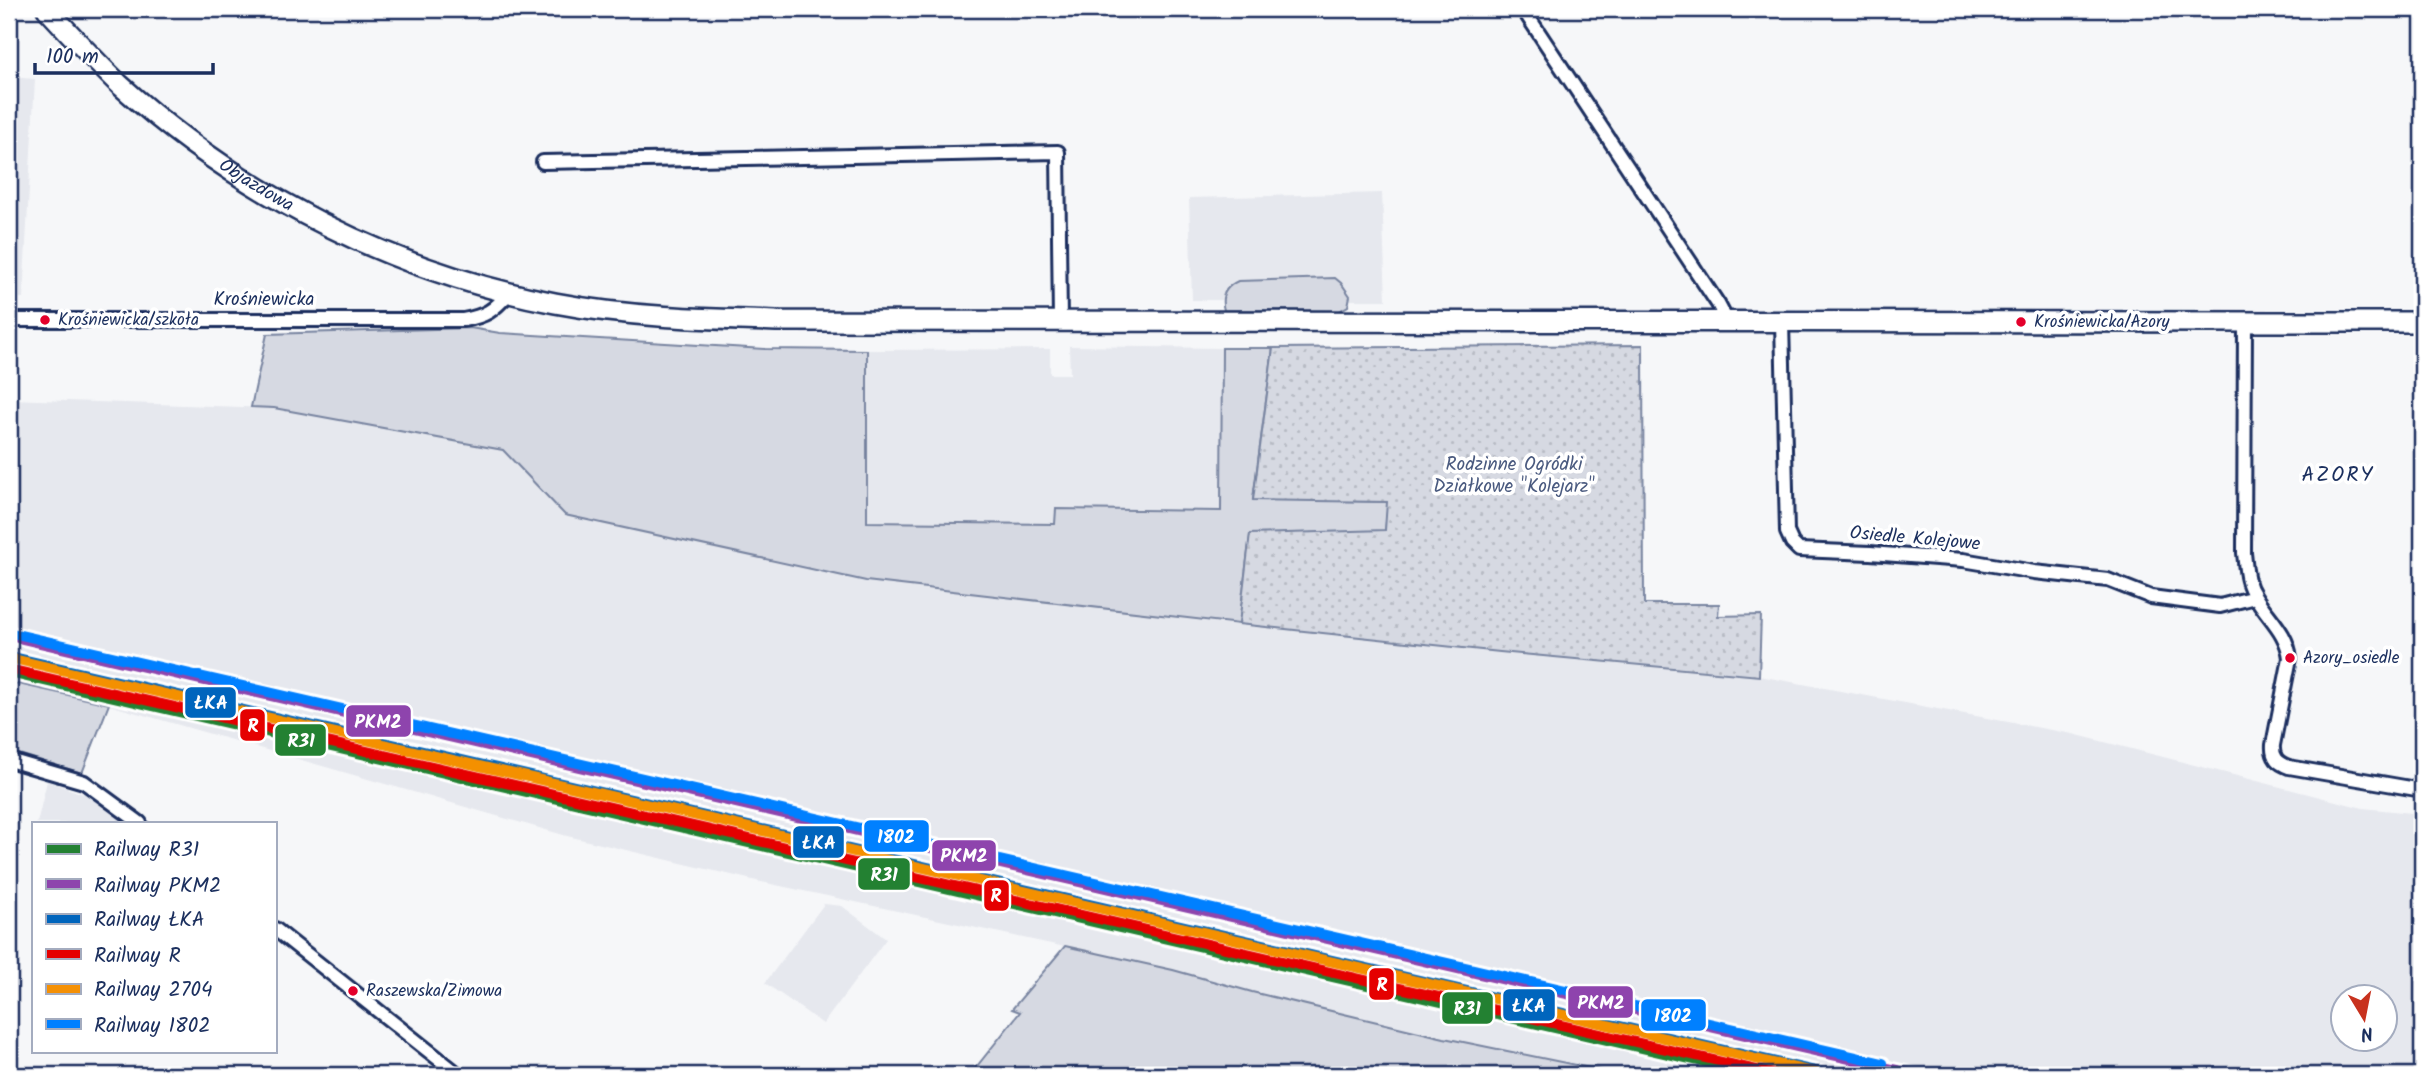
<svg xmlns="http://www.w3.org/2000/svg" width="2431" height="1084" font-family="Kalam,sans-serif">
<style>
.built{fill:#e6e8ee;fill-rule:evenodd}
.grass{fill:#d6d9e2;stroke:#7884a0;stroke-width:2}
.garden{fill:url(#garden-dots);stroke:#7884a0;stroke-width:2}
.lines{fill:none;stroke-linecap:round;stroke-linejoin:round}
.minor-casing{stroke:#1b2f5e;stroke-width:18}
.primary-casing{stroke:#1b2f5e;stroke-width:24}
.minor{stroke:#fff;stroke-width:12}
.primary{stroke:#fff;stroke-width:19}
.rail-1-casing{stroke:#fff;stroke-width:16}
.rail-2-casing{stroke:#fff;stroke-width:16}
.rail-3-casing{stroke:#fff;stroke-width:16}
.rail-4-casing{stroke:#fff;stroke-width:16}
.rail-5-casing{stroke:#fff;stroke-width:16}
.rail-6-casing{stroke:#fff;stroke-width:16}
.rail-1{stroke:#238132;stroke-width:10}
.rail-2{stroke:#8e44ad;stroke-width:10}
.rail-3{stroke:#0065bd;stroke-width:10}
.rail-4{stroke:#e50000;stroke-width:10}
.rail-5{stroke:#f49005;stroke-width:10}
.rail-6{stroke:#0080ff;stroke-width:10}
.bus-dot{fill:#e4002b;stroke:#fff;stroke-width:2.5}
.labels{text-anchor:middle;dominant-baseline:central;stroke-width:7;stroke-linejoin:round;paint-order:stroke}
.bus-label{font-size:17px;fill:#1b2f5e;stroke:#fff;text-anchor:start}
.street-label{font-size:19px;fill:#1b2f5e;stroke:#fff}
.park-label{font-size:19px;fill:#4a5a7f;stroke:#fff}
.neighbourhood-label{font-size:21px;letter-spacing:2px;fill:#1b2f5e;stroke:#fff}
.line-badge{stroke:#fff;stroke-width:2.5}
.badge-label{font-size:19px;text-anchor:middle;font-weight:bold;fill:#fff}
</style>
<defs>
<pattern id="garden-dots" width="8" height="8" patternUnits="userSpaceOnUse" patternTransform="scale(1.75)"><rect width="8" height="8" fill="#d6d9e2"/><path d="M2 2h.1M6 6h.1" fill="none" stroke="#b7bbc4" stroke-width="1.8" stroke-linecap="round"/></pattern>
</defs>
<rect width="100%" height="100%" fill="#f6f7f9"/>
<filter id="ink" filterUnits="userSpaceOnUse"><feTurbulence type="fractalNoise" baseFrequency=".0143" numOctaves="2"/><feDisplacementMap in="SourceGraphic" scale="14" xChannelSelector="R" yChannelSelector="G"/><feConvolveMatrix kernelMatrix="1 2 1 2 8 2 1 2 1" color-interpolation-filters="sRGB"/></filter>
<g filter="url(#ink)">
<!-- built -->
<path class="built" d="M9,77L35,79L23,298H9Z
M1382,193L1386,300H1192L1189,198Z
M1069,346L1222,348V511L1056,509L1055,524L867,523V350L1050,349V374H1070Z
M9,399L274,408L503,450L565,515L866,581L1500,652L1759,676L2073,734L2363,808L2422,814V1075H1624L1444,1038L1194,978L1173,970L757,881L567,836L109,705L9,682ZM2344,996H2386V1038H2344Z
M47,781L83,794L84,791L125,823H37Z
M824,904L842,906L886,939L823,1024L765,983Z"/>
<!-- grass -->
<path class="grass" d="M1335,278L1341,283L1350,296L1348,306L1339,311L1224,310C1220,296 1225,287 1238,281Z
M470,328L500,333L765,349L867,350V522L1055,524L1056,509L1221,511L1222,348H1273L1253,499L1388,502L1385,531L1250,535L1239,624L866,581L565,515L503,450L274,408L251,407L267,334Z
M9,682L109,704L82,773L9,751Z
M1065,946L1173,970L1252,992L1444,1038L1624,1075H970L1020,1012L1012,1009Z"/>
<!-- garden -->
<path class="garden" d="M1643,345L1644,604H1719L1718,616L1761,615L1759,676L1500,652L1239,624L1250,534L1385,530L1387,502L1253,500L1273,348Z"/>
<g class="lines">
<!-- minor casing -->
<g class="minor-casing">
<path id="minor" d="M1523,9L1718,304L1727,321
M543,162L1058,152L1060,321
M9,320H463C486,316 493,311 509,293
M2245,321L2244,553C2246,569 2246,583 2255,596C2268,618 2287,632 2290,658L2273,745C2272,758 2278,763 2289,767L2422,790
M1782,322L1787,532L1792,543L1799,550L1870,553L1963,560L2034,572L2108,580L2151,597L2220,606L2255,597
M9,760L84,782L140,823
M275,929L459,1075"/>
</g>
<!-- primary casing -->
<g class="primary-casing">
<g id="primary">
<path id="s1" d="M47,9C70,34 95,61 120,85C242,195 394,272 555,303C628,317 702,319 776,321L2422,322"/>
</g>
</g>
<!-- minor -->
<use href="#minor" class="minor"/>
<!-- primary -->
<use href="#primary" class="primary"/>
<!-- rail-1 casing -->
<g class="rail-1-casing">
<path id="rail-1" d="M9,673L1759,1075"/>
</g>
<!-- rail-2 casing -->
<g class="rail-2-casing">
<path id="rail-2" d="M9,636L1919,1075"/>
</g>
<!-- rail-3 casing -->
<g class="rail-3-casing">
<path id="rail-3" d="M9,656L1833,1075"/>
</g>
<!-- rail-4 casing -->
<g class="rail-4-casing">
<path id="rail-4" d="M9,669L1779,1075"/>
</g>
<!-- rail-5 casing -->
<g class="rail-5-casing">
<path id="rail-5" d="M9,658L1826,1075"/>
</g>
<!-- rail-6 casing -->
<g class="rail-6-casing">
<path id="rail-6" d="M12,633L1883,1063"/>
</g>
<!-- rail-1 -->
<use href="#rail-1" class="rail-1"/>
<!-- rail-2 -->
<use href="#rail-2" class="rail-2"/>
<!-- rail-3 -->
<use href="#rail-3" class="rail-3"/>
<!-- rail-4 -->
<use href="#rail-4" class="rail-4"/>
<!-- rail-5 -->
<use href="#rail-5" class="rail-5"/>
<!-- rail-6 -->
<use href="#rail-6" class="rail-6"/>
</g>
</g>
<!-- markers -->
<g class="bus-dot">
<circle cx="45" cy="320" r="6"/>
<circle cx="2021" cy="322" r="6"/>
<circle cx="2290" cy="658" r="6"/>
<circle cx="353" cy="991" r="6"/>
</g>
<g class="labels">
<!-- bus labels -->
<g class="bus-label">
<text x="58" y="320">Krośniewicka/szkoła</text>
<text x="2034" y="322">Krośniewicka/Azory</text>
<text x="2303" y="658">Azory_osiedle</text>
<text x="366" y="991">Raszewska/Zimowa</text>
</g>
<!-- street labels -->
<g class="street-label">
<text stroke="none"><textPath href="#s1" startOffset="275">Objazdowa</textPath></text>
<text x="264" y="300">Krośniewicka</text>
<text transform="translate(1915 539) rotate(5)">Osiedle Kolejowe</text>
</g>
<!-- park labels -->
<g class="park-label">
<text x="1514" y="465">Rodzinne Ogródki<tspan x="1514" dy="22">Działkowe "Kolejarz"</tspan></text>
</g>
<!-- neighbourhood labels -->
<g class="neighbourhood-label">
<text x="2338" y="475">AZORY</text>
</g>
</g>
<g class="line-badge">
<rect x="184" y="686" width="53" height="33" rx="7" fill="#0065bd"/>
<rect x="345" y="704" width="67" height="34" rx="7" fill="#8e44ad"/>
<rect x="239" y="708" width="27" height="34" rx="7" fill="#e50000"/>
<rect x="274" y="723" width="53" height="34" rx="7" fill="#238132"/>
<rect x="863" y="819" width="67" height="34" rx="7" fill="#0080ff"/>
<rect x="792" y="825" width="53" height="34" rx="7" fill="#0065bd"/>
<rect x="931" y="839" width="66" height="33" rx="7" fill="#8e44ad"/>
<rect x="857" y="857" width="54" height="34" rx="7" fill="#238132"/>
<rect x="983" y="879" width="27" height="33" rx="7" fill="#e50000"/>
<rect x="1368" y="967" width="27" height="34" rx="7" fill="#e50000"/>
<rect x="1567" y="985" width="67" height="34" rx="7" fill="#8e44ad"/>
<rect x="1502" y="988" width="54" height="34" rx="7" fill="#0065bd"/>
<rect x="1441" y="991" width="53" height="34" rx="7" fill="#238132"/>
<rect x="1640" y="998" width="67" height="34" rx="7" fill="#0080ff"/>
</g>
<g class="badge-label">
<text x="211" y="709">ŁKA</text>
<text x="378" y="728">PKM2</text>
<text x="253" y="732">R</text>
<text x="301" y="747">R31</text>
<text x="896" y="843">1802</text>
<text x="819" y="849">ŁKA</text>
<text x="964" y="862">PKM2</text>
<text x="884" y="881">R31</text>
<text x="996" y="902">R</text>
<text x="1382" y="991">R</text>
<text x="1601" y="1009">PKM2</text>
<text x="1529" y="1012">ŁKA</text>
<text x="1467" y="1015">R31</text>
<text x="1673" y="1022">1802</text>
</g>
<!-- margin -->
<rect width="2431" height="1084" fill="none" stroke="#fff" stroke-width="35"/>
<rect x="18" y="18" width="2396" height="1049" fill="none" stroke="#1b2f5e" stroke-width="2.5" filter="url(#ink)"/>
<!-- legend -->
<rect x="32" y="822" width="245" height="231" fill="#ffffff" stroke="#a4acbf" stroke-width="2"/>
<rect x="46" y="844" width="35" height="10" fill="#238132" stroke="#a4acbf" stroke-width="2"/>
<text x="94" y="856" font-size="21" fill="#1b2f5e">Railway R31</text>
<rect x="46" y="879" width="35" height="10" fill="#8e44ad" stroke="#a4acbf" stroke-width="2"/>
<text x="94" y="892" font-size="21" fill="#1b2f5e">Railway PKM2</text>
<rect x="46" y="914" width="35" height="10" fill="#0065bd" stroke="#a4acbf" stroke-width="2"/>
<text x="94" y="926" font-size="21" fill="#1b2f5e">Railway ŁKA</text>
<rect x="46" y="949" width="35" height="10" fill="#e50000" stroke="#a4acbf" stroke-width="2"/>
<text x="94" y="962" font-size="21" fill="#1b2f5e">Railway R</text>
<rect x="46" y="984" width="35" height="10" fill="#f49005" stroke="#a4acbf" stroke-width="2"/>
<text x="94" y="996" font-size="21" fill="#1b2f5e">Railway 2704</text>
<rect x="46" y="1019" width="35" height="10" fill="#0080ff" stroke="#a4acbf" stroke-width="2"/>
<text x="94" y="1032" font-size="21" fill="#1b2f5e">Railway 1802</text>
<!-- north arrow -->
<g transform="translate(2364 1018) rotate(170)"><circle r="33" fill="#ffffff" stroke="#a4acbf" stroke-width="2"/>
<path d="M0-5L12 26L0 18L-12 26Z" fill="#c8321e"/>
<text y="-10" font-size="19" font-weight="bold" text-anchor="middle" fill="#1b2f5e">N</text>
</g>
<!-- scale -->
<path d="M35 63v10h178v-10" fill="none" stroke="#1b2f5e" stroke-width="3.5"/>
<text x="46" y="63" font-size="21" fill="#1b2f5e" stroke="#ffffff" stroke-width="5" paint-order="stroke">100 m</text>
</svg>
